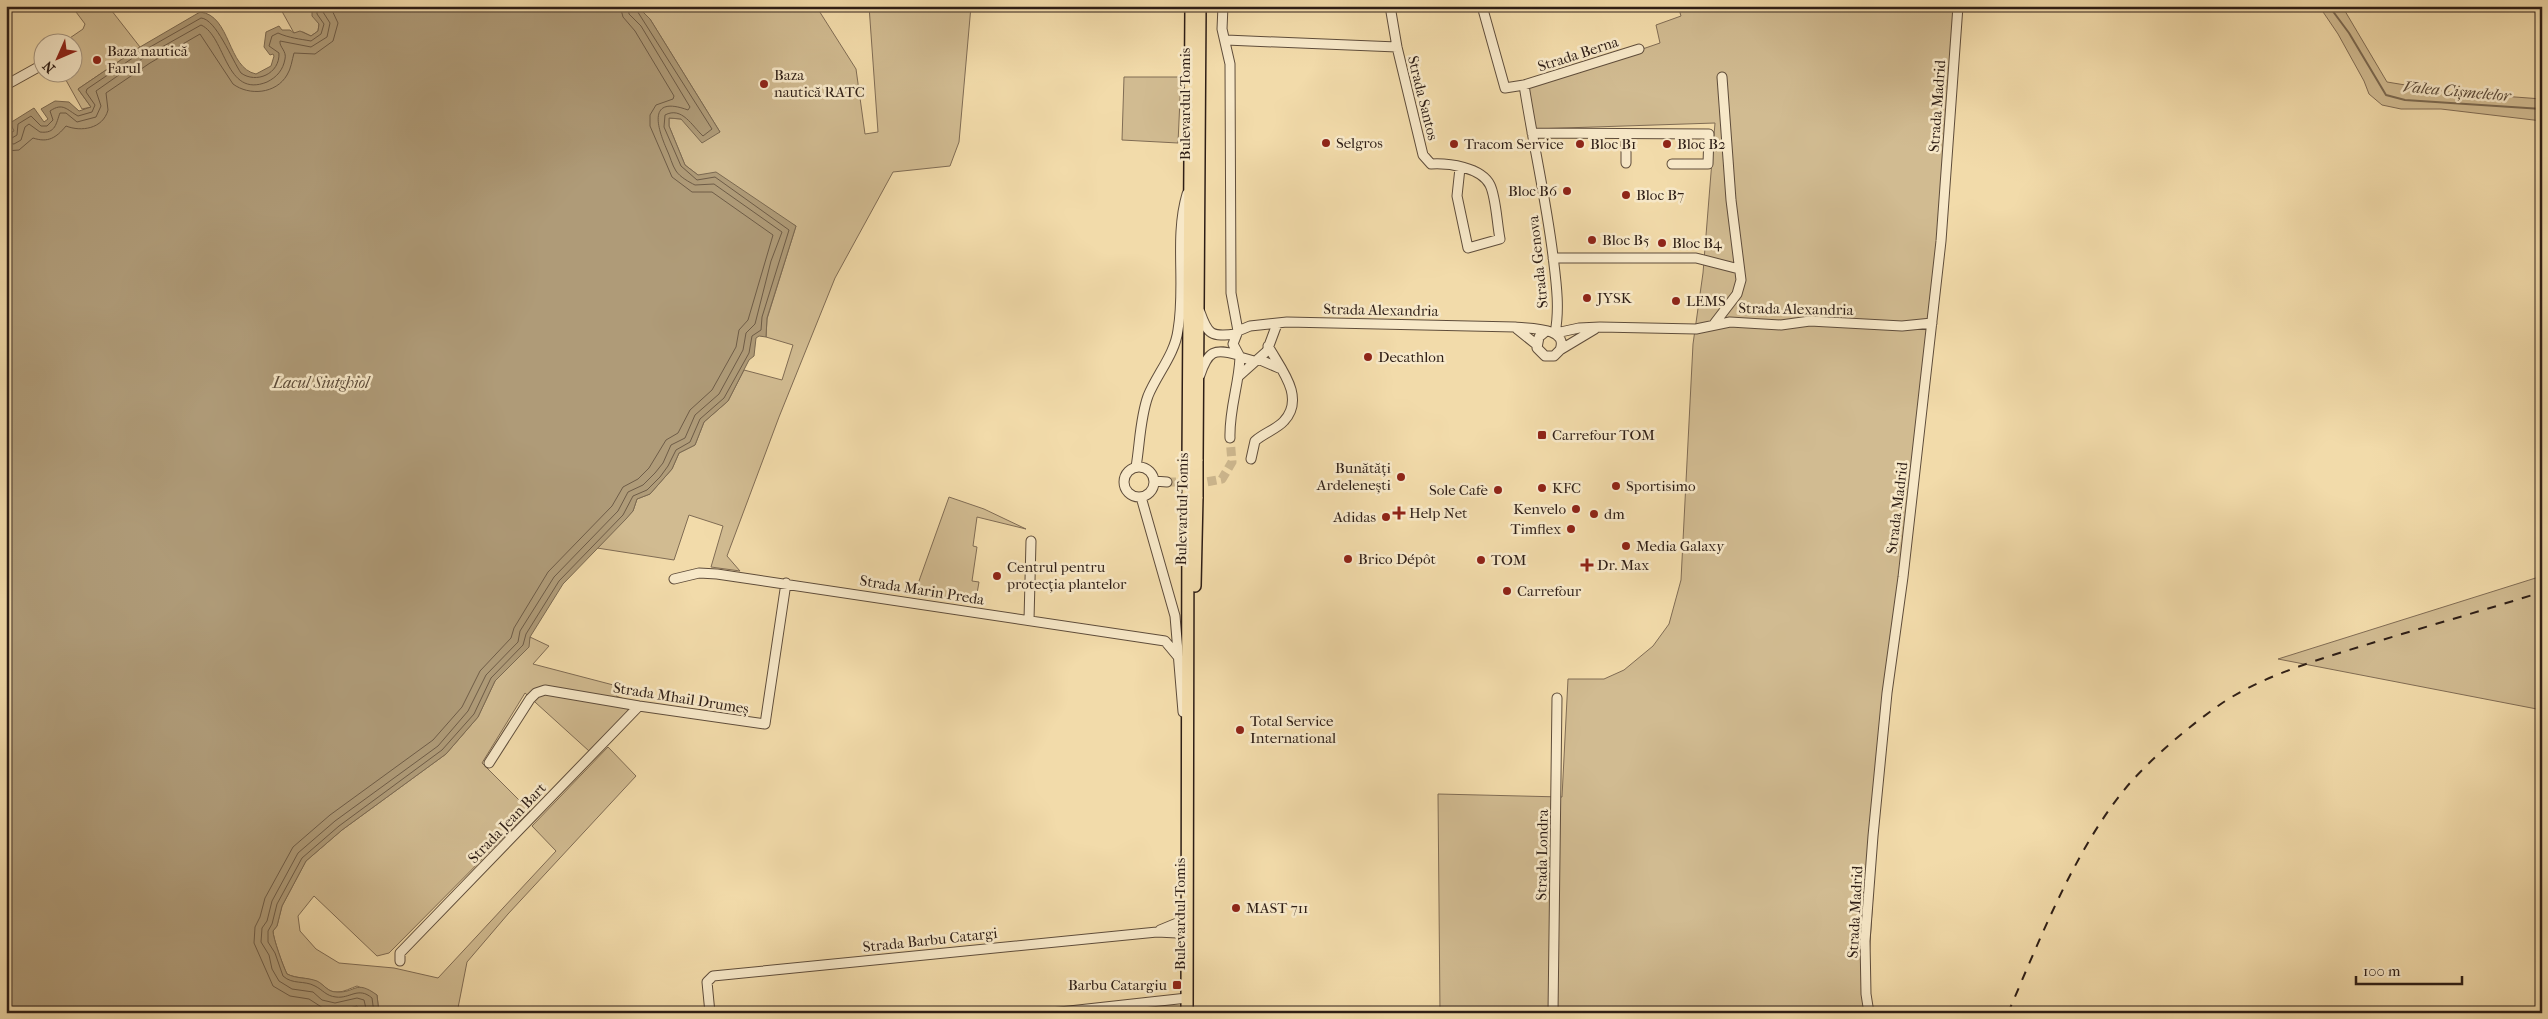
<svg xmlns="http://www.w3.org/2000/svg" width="2548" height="1019" font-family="'IM FELL French Canon',serif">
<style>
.green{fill:#d1bb91;stroke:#806c54}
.water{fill:#af9b78;stroke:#7b6951}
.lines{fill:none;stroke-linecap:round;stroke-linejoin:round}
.shore{stroke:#6e5c47;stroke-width:1}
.stream{stroke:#7b6951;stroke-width:2}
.minor-tunnel{stroke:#cbb58c;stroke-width:9;stroke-dasharray:9 4.5;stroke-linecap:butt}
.minor-casing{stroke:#5f4d3b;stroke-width:11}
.major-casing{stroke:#2e1e16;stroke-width:14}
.minor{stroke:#f7e8c8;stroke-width:9}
.major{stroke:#f2dbaa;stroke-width:11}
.rail{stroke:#2e1e16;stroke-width:2;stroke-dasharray:9 9;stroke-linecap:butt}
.major-bridge-casing{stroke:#2e1e16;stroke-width:14;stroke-linecap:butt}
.major-bridge{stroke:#f2dbaa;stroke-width:11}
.poi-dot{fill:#8f2418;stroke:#f7e8c8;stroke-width:2}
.labels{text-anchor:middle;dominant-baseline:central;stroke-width:5;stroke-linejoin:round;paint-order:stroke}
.poi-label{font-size:15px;fill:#2e1e16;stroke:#f7e8c8;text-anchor:start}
.street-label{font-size:15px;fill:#2e1e16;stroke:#f7e8c8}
.water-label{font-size:16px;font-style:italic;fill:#5b4a38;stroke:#f7e8c8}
</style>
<rect width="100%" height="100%" fill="#f2dbaa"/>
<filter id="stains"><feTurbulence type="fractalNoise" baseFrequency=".004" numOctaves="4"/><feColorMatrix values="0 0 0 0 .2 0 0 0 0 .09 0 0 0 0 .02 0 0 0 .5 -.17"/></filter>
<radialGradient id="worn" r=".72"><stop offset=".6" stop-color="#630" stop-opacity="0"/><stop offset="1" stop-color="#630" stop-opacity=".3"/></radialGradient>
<!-- green -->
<path class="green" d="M84,6H108L140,47L78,89L91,107L82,109L62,73L72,72V42H64L83,29L85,24L76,12Z
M279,6H312L311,10L319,24L318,31L311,36L303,32L294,33Z
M637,6H816L856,69L865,134L878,132L869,6H971L959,142L950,166L893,172L835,278L779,417L727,556L740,571L711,567L723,526L689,515L674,560L597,548L633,511L637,499L650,494L672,469L679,453L695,445L704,422L728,401L744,370L782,380L793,345L766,337L767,319L796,226L698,175L685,165L669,126V118L681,119L720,132L650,19Z
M1678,6H1960L1951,119L1890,693L1876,844L1867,993L1874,1013H1440L1438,794L1562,797L1568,679H1604L1624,670L1653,646L1669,624L1681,580L1693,344L1703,273L1715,123L1533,129L1526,89L1660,43L1656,25L1681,16Z
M2319,6H2342L2387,82L2448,92L2542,99V121L2441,109H2401L2382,105L2369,94L2364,81L2338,34Z
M1124,77H1181L1178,143L1122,140Z
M949,497L984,509L1026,529L977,517L973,546L977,547L972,581L979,582L975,605L972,604L970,595H952L937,599L914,595Z
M2542,576V710L2278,659Z
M530,637L549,646L533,664L621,687L616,696L632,702L631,708L589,751L525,693L482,763L530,811L389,953L377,956L314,896L298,916L300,931L316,949L339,963L394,968L438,978L556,851L532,826L608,747L636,776L508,914L467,962L457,1013H379L377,995L357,986C351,988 344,992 338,992C328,993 325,985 317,982C307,977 297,979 287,974C283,966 273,938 273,931L277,926L282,906L306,861L342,830L446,754L478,717L495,681L528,647Z"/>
<!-- water -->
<path class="water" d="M312,6H637L650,19L720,132L702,143L681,119L669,118V126L685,165L698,175L716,172L796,226L767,318L766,337L759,336L756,338L754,356L749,360L728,401L704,422L695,445L679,453L672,469L650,494L637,499L633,511L626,519L563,584L530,637L529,647L495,681L478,717L446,754L342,830L306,861L282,906L277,926L273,931C273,938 283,966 287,974C297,979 306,977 317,981C325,985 327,992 337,992C356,993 355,979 377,995L379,1013H6V127L10,133L14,131L10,123L34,108L44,122L48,119L41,109L55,101L69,102L79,111L91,107L78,89L140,47L200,12C231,15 227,68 256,74L271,66L274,56L273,54L270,55L264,47L266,32L279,26L282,30H290L294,33L300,31L311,36L318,31L319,24L312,16Z"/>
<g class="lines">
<!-- shore -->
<path class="shore" d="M6,136L12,138L17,135L18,124L31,116L41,126H47L53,120L50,111C63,102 67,110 78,116L92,112L95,105L86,92L87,89L143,51L201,18C216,19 232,60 241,73C256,84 280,74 279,53L269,46L272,36L278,33C289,38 300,39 311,41L321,34L324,24L317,14V6
M6,143L14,144L21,140L25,127L29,124L40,132C56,134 56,123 60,113H66L77,122L96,117L101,106L96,91L146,56L201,25C226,36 225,99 267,82C277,77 283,70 285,59C287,51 279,47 280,41L311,47L327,37L330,23L323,12V6
M6,151L19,150L33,138C48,143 56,138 66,126C81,132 103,129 108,110L106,93L150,63L200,34L233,84C249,96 276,94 287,75C291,69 292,60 294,53L315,54L333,41L338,23L330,6
M360,1013L357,1006L339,1011L323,1008L309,999L290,996L273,986L254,943L255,927L260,917L265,898L293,847L330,815L433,740L462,707L480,671L511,638L514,628L548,572L612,506L623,487L638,479L649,468L666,440L678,433L690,410L712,390L736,347L739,330L748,320L773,235L712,192H692L672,177L650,126V115L656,105L673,99L674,96L635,31L623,17L620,6
M367,1013L364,1000L357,998L335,1003L322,1000L313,992L292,989L279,981L272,969L269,955L261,942L262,928L267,921L272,901L298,853L335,821L438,746L468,711L486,675L518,642L520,631L554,577L618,511L628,492L643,485L655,473L663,463L671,445L685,438L695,415L719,394L743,350L746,333L755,324L771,261L782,232L714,184L695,185C689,182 680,177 676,171C672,165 670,156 667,150C657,127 647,95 688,110L690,107L641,26L629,14L628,6
M374,1013L372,998C358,986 350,999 336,997C326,996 323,990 315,986C304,980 293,985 283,976L275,953L268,942V931L272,924L277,904L302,858L339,826L442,750L474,714L491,678L523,645L526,634L559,581L623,515L633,496L647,490L660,477L668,466L676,450L690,442L700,419L724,398L749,353L752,336L761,330L762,317L789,230L715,177L697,180L681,166L664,127L665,115C682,106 692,126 703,136L712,129L634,6"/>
<!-- stream -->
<path class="stream" d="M2329,6L2349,33L2386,95L2405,100L2542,109"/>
<!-- minor-tunnel -->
<path class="minor-tunnel" d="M1167,482H1206L1222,479L1232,462L1230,438"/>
<!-- minor casing -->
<g class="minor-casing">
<path id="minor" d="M1223,6L1222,29L1230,64L1231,293L1238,331
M1390,6L1397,47L1423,155L1431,164C1448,163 1481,167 1490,185C1496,197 1497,224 1500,239L1468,248L1457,196L1460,168
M1482,6L1505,88L1524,85L1639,49
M1226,40L1397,47
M6,85L42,65
M1524,85C1533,143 1546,199 1553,256C1556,281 1560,308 1555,333
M1532,133L1709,134L1708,164H1672
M1626,163V134
M1553,258H1696L1739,269
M1200,312C1208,335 1211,337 1236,334
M1714,324L1737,294L1741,280L1731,200L1722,77
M1517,329L1537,345
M1556,333L1579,328L1600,327L1696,329L1730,322L1781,325L1810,321L1902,326L1932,323
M1560,350L1595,329
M1258,359L1279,368
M1254,361L1240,357L1233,344L1238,331L1250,326L1287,322L1515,327C1530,329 1569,327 1560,350L1554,356H1545L1537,348L1539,337L1545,332
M1200,375C1208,351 1214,348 1238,355
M1239,376L1267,351L1277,324
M1230,438C1229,409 1239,385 1240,357
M1251,459L1255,441C1264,433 1277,429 1284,421C1306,397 1280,368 1268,346
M1124 482a15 15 0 1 1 30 0a15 15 0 1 1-30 0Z
M1136,467C1140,443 1140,418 1148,396C1157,374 1175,354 1178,330C1186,285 1174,238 1187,194
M1154,481L1167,482
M1141,497L1175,616L1183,712
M674,579L699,573L717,574L1165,641L1180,659
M1029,620L1031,541
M489,763L530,699L536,693L545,690L639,706L765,724L786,583
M1160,930L1177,923L1187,913
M400,961V953L639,706
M710,1013L707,982L713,976L1157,932L1177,933L1187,942
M1051,1013L1187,998
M1553,1013L1557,698
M1869,1013L1866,994L1865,941L1873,836L1887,693L1903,577L1941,241L1958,6"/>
</g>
<!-- major casing -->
<g class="major-casing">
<path id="major" d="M1197,461L1200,6
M1188,463L1191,6
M1195,586L1197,497
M1187,1013L1188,496"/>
</g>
<!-- minor -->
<use href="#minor" class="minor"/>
<!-- major -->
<use href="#major" class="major"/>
<!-- rail -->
<path class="rail" d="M2008,1013C2040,939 2077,844 2130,783C2155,755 2187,728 2218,706C2260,676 2323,658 2372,643C2428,626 2485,610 2542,592"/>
<!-- major-bridge casing -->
<g class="major-bridge-casing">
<path id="major-bridge" d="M1188,496V463
M1197,497V461"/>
</g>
<!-- major-bridge -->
<use href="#major-bridge" class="major-bridge"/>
</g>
<!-- markers -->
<g class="poi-dot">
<circle cx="97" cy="60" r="5"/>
<circle cx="764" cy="84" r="5"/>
<circle cx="1326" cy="143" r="5"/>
<circle cx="1454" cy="144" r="5"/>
<circle cx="1580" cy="144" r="5"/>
<circle cx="1667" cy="144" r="5"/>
<circle cx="1567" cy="191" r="5"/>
<circle cx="1626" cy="195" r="5"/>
<circle cx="1592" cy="240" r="5"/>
<circle cx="1662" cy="243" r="5"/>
<circle cx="1587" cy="298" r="5"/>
<circle cx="1676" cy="301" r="5"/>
<circle cx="1368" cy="357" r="5"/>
<rect x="1537" y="430" width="10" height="10" rx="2.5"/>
<circle cx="1401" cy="477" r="5"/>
<circle cx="1616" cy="486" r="5"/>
<circle cx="1542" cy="488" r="5"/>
<circle cx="1498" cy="490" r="5"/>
<circle cx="1576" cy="509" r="5"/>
<path d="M1396.5 505.5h5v5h5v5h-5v5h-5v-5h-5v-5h5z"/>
<circle cx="1594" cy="514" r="5"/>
<circle cx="1386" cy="517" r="5"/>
<circle cx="1571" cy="529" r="5"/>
<circle cx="1626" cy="546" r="5"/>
<circle cx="1348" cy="559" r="5"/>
<circle cx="1481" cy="560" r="5"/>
<path d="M1584.5 557.5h5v5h5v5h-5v5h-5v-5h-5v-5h5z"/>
<circle cx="997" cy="576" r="5"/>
<circle cx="1507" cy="591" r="5"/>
<circle cx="1240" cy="730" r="5"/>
<circle cx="1236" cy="908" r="5"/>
<rect x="1172" y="980" width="10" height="10" rx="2.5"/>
</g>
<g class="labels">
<!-- poi labels -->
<g class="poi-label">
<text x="107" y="51">Baza nautică<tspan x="107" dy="17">Farul</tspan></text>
<text x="774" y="75">Baza<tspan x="774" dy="17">nautică RATC</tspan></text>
<text x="1336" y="143">Selgros</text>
<text x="1464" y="144">Tracom Service</text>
<text x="1590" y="144">Bloc B1</text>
<text x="1677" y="144">Bloc B2</text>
<text x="1557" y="191" text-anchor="end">Bloc B6</text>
<text x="1636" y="195">Bloc B7</text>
<text x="1602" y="240">Bloc B5</text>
<text x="1672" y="243">Bloc B4</text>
<text x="1597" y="298">JYSK</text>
<text x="1686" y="301">LEMS</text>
<text x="1378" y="357">Decathlon</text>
<text x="1552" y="435">Carrefour TOM</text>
<text x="1391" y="468" text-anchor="end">Bunătăți<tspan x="1391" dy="17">Ardelenești</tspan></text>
<text x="1626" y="486">Sportisimo</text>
<text x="1552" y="488">KFC</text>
<text x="1488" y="490" text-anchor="end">Sole Cafe</text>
<text x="1566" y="509" text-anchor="end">Kenvelo</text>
<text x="1409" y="513">Help Net</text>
<text x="1604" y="514">dm</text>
<text x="1376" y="517" text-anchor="end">Adidas</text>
<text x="1561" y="529" text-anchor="end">Timflex</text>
<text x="1636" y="546">Media Galaxy</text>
<text x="1358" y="559">Brico Dépôt</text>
<text x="1491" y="560">TOM</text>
<text x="1597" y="565">Dr. Max</text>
<text x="1007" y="567">Centrul pentru<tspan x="1007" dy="17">protecția plantelor</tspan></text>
<text x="1517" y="591">Carrefour</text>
<text x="1250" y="721">Total Service<tspan x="1250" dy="17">International</tspan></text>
<text x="1246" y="908">MAST 711</text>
<text x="1167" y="985" text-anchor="end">Barbu Catargiu</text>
</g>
<!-- street labels -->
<g class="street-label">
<text transform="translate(1578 54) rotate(-18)">Strada Berna</text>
<text transform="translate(1423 98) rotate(76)">Strada Santos</text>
<text transform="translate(1185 104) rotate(-90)">Bulevardul Tomis</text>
<text transform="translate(1937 106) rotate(-86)">Strada Madrid</text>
<text transform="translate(1538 262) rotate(-96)">Strada Genova</text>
<text transform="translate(1796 309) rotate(1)">Strada Alexandria</text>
<text transform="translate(1381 310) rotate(1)">Strada Alexandria</text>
<text transform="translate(1897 508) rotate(-83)">Strada Madrid</text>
<text transform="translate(1182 509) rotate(-89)">Bulevardul Tomis</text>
<text transform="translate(922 590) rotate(9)">Strada Marin Preda</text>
<text transform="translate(681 698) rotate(9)">Strada Mhail Drumeș</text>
<text transform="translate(507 823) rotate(-46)">Strada Jean Bart</text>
<text transform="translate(1542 855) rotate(-89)">Strada Londra</text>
<text transform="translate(1855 912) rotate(-87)">Strada Madrid</text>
<text transform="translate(1180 914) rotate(-90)">Bulevardul Tomis</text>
<text transform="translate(930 940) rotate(-6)">Strada Barbu Catargi</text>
</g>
<!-- water labels -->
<g class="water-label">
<text transform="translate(2457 91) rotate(5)">Valea Cișmelelor</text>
<text x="321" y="382">Lacul Siutghiol</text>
</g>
</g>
<!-- margin -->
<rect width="2548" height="1019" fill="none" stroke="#f2dbaa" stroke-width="25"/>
<rect x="8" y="8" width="2533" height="1004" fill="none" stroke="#2e1e16" stroke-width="2.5"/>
<rect x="12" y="12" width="2523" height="994" fill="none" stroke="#2e1e16"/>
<!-- north arrow -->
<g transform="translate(58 58) rotate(225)"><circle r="24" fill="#f7e8c8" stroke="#a79781"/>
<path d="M0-4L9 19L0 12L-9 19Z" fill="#8f2418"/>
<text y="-8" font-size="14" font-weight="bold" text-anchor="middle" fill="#2e1e16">N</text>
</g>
<!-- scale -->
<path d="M2356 976v8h106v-8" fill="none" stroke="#2e1e16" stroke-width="2.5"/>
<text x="2363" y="976" font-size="15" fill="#2e1e16" stroke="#f7e8c8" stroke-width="4" paint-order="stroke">100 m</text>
<rect width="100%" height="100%" filter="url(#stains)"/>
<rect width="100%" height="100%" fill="url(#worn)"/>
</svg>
